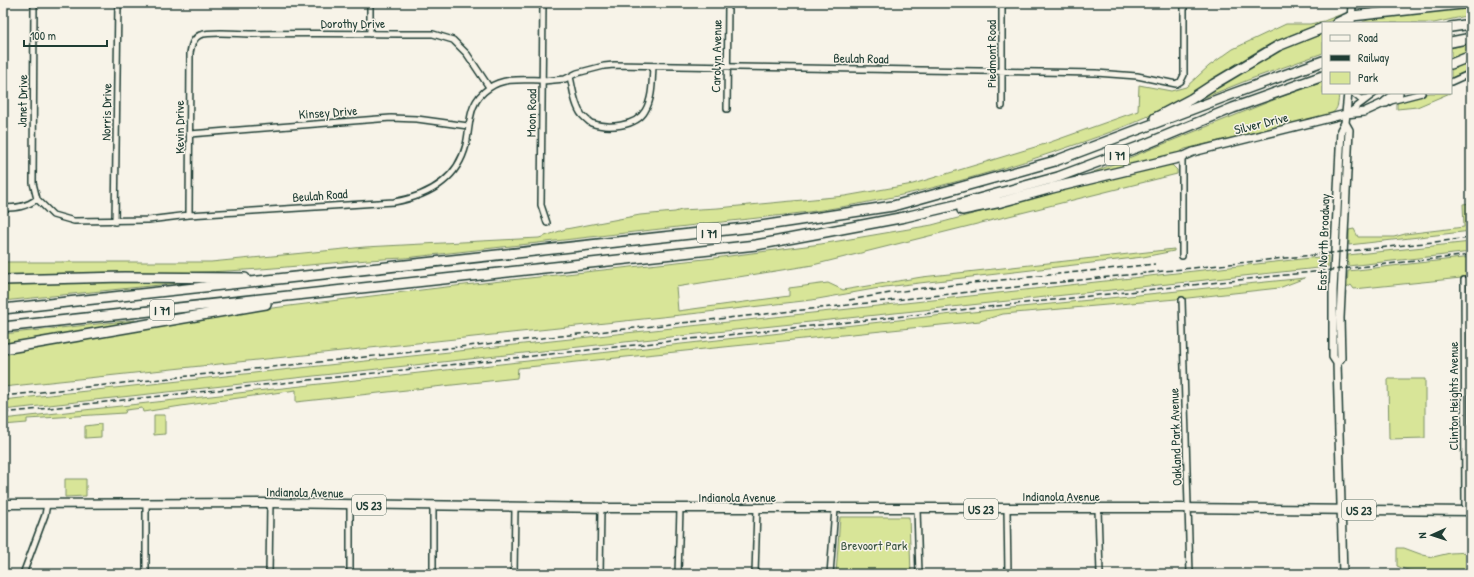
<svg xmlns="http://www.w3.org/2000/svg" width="1474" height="577" font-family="'Patrick Hand',sans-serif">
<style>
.green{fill:#d8e598;stroke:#7c9166}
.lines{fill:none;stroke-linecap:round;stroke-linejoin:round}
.street-casing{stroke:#1f3d34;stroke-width:8}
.secondary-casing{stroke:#1f3d34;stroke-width:10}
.primary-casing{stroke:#1f3d34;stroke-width:11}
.highway-casing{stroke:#1f3d34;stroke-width:12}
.street{stroke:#f7f3e8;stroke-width:5}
.secondary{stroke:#f7f3e8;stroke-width:7}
.primary{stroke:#f7f3e8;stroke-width:8}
.highway{stroke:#f7f3e8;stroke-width:9}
.rail{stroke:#1f3d34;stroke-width:1.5;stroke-dasharray:6 3;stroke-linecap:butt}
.labels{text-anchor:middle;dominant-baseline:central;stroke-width:3;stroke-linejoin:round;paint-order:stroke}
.shield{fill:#f7f3e8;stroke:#60746a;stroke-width:1}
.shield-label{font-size:12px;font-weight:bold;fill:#1f3d34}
.street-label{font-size:13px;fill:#1f3d34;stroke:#f7f3e8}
.park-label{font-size:13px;fill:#3b5643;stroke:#f7f3e8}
</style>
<rect width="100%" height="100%" fill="#f7f3e8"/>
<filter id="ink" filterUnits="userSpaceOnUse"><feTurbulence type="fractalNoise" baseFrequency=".025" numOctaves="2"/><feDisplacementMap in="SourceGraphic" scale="8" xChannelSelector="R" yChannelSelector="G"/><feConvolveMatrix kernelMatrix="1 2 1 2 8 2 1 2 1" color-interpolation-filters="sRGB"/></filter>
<g filter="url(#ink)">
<!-- green -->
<path class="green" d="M1363,3H1426L1371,10C1366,10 1363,8 1363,3Z
M1471,6V15L1434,23H1362C1370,14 1454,8 1471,6Z
M1342,14L1339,18C1313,27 1286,35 1261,49C1233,65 1207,85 1180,101C1168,107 1156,113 1144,118C1116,131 1086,141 1057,151C971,180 883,203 793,214L405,258C351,260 298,267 245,270C164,275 84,274 3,275V262H211L365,247L539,238L566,229L640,215L675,212L681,210L718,208L845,196L913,184L1045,144L1138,111L1139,85L1171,91L1186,87L1209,66L1233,49L1286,24H1310L1324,21Z
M1323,32V53L1248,80L1193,102L1263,56Z
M1471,43V51L1451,59V48Z
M1471,58V69L1451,78V67Z
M1323,82V93H1339C1338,102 1339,109 1331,114L1185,149L1175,155L1086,176V175L1281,97Z
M1429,93H1450L1417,107L1397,109V101Z
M1168,165H1172L1177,170V174L813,265L676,287L678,311L789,296V288L828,283L843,290L922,277L1174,249V251L1143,257L885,287L812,300L690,314L3,387V354L190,319L248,311L446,287L714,258L821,244L932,225L1043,195Z
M1471,203V231L1349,245V230L1354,229L1358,237H1394L1405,234L1464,227L1463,204Z
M1471,242V252L1348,266V255Z
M1328,256V267L716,332L3,410V400L998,293Z
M1471,257V277L1354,289L1351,285L1347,288L1348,271Z
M1305,278L1279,288L1188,298L1003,314L980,321L518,368L517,378L296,402V390L181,406L143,412L142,408L126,410L125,413L27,419V423L3,425V419L953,314Z
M180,280L189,282L3,301V284Z
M135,320L136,322L3,346V334Z
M1388,379H1425V438L1389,439Z
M154,415H165V434L154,435Z
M101,424V437L85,438V426Z
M65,479H86V496L65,497Z
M840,517H909L911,574H836Z
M1397,548H1404L1423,555L1433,557L1450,553L1471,552V574C1445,574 1420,577 1397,566Z"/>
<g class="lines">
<!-- street casing -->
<g class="street-casing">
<path id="street" d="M34,3L33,183L37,199L53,215L74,221L148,220L189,215L394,202C427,196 457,181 466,145C471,123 467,103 489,88C504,77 525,80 543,80
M543,3L541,205L547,223
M370,34V3
M570,77C573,88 574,105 582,115C584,117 588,121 591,123C607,129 636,127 645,111C653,98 652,80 653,66
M543,81L565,79L577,73L604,66L614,65L1096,73L1137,76L1176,84L1181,81L1184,75V3
M1451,82L1471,73
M1353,93L1360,99L1367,98
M1391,101L1422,93
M1002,106V3
M727,109L728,3
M1347,114L1375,93
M190,134L391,118L417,119L468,126
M3,208C16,208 26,207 37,199
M189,215L190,53C191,46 193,38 200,35C211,31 239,34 252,34C312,33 373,34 433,34L453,40L467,54L489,87
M115,222L118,3
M1182,256V157
M1464,280L1465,511
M1182,300L1190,574
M917,509L919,574
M1007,509L1008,574
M1098,509L1100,574
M23,574L45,515L47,504
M146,574V504
M269,574L270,503
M350,574V505
M433,574V506
M514,574L515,507
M600,574L601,508
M678,574L680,509
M755,574L757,509
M830,574L835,509"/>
</g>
<!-- secondary casing -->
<g class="secondary-casing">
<path id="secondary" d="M1351,23L1352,3
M1182,157L1193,152L1346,114L1364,112L1386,102
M1337,363L1341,358L1340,318L1349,130L1345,123L1348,93
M1343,574L1337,363L1333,357V291L1341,130L1345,123"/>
</g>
<!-- primary casing -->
<g class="primary-casing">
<path id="primary" d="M3,504L270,503L610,508H1179L1471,511"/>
</g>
<!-- highway casing -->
<g class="highway-casing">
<path id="highway" d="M1337,23L1352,16L1471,3
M1451,27L1471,24
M1451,42L1471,38
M1451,64L1471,56
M1386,102L1398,93
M1155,118L1191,99L1214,84L1278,46L1323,28
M962,210L1001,202L1052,188L1182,157
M3,280L124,277L245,278
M3,309L754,227L893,206L1055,161L1235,93L1323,61
M3,327L756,245L905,217L960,204L1058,177L1146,144L1233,108L1323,76
M3,349L266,304"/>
</g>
<!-- street -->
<use href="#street" class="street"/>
<!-- secondary -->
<use href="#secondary" class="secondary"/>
<!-- primary -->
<use href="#primary" class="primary"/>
<!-- highway -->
<use href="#highway" class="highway"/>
<!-- rail -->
<path class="rail" d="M849,300L915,289L1155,264
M3,396L1471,238
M3,413L1471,255"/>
</g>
</g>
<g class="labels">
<!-- shield labels -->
<g class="shield">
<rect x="1105" y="145" width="24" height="20" rx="3"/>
<rect x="697" y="223" width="24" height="20" rx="3"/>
<rect x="150" y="300" width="24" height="20" rx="3"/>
<rect x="352" y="495" width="34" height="20" rx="3"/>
<rect x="964" y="499" width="34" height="20" rx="3"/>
<rect x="1342" y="500" width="34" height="20" rx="3"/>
</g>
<g class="shield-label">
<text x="1117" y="155">I 71</text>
<text x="709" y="233">I 71</text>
<text x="162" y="310">I 71</text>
<text x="369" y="505">US 23</text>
<text x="981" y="509">US 23</text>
<text x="1359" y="510">US 23</text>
</g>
<!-- street labels -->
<g class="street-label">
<text x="353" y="23">Dorothy Drive</text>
<text transform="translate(991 54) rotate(-90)">Piedmont Road</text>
<text transform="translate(716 56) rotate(-89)">Carolyn Avenue</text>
<text transform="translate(861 58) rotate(1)">Beulah Road</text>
<text transform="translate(22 101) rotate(-89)">Janet Drive</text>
<text transform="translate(106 112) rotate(-89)">Norris Drive</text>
<text transform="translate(328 112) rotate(-4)">Kinsey Drive</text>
<text transform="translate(531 113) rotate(-89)">Moon Road</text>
<text transform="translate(1261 123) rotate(-14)">Silver Drive</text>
<text transform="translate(179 127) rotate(-90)">Kevin Drive</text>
<text transform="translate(320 195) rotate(-4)">Beulah Road</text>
<text transform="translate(1323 242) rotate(-88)">East North Broadway</text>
<text transform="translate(1453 396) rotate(-90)">Clinton Heights Avenue</text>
<text transform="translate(1175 437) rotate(-92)">Oakland Park Avenue</text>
<text transform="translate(305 492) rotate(1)">Indianola Avenue</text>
<text x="1061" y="496">Indianola Avenue</text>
<text x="737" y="497">Indianola Avenue</text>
</g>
<!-- park labels -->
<g class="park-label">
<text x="874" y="545">Brevoort Park</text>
</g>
</g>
<!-- margin -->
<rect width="1474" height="577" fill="none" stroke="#f7f3e8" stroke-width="16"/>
<rect x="8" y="8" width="1458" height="561" fill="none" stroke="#1f3d34" stroke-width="1.5" filter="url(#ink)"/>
<!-- legend -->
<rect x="1322" y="22" width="130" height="72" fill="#f7f3e8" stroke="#a1aaa0"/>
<rect x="1330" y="35" width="20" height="6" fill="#f7f3e8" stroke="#a1aaa0"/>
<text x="1358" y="42" font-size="12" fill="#1f3d34">Road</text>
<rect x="1330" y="55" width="20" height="6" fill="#1f3d34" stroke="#a1aaa0"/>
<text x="1358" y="62" font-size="12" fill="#1f3d34">Railway</text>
<rect x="1330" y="72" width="20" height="12" fill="#d8e598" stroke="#a1aaa0"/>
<text x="1358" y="82" font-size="12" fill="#1f3d34">Park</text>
<!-- north arrow -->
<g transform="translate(1432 535) rotate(267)" stroke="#f7f3e8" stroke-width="3" paint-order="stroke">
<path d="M0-3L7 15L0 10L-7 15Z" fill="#1f3d34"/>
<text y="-6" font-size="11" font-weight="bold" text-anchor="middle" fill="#1f3d34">N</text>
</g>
<!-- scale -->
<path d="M24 40v6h83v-6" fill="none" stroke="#1f3d34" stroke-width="2"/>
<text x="30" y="40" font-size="12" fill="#1f3d34" stroke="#f7f3e8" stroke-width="3" paint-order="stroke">100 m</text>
</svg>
